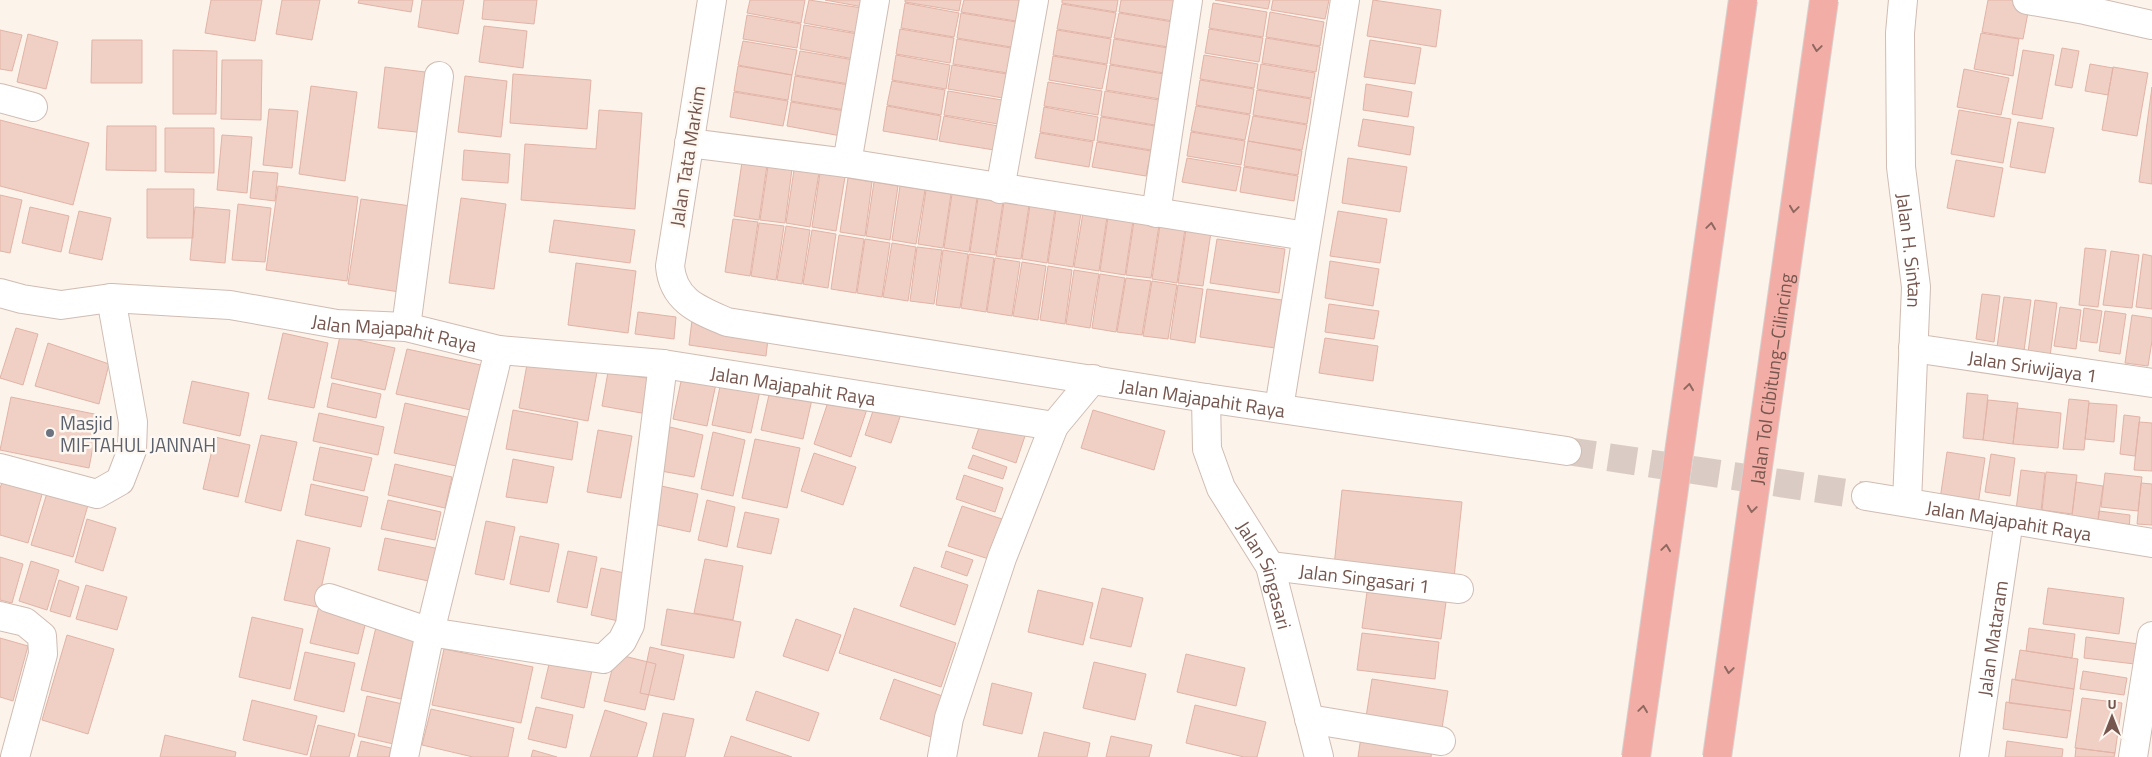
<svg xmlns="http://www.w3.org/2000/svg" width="2152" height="757" font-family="'Titillium Web',sans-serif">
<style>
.building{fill:#f0cfc4;stroke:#e2b3a6}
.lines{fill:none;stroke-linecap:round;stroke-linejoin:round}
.street-tunnel{stroke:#daccc4;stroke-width:28;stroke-dasharray:28 14;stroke-linecap:butt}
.street-casing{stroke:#d0bcb3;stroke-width:30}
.street{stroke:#fff;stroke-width:28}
.highway-bridge-casing{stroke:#d9d0ce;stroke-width:30;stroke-linecap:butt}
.highway-bridge{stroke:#f2aea6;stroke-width:28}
.oneway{stroke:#8f6860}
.worship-dot{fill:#6b7280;stroke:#fef8f2;stroke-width:2}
.labels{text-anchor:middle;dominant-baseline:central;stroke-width:5;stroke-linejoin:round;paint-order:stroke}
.street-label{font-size:19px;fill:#76574f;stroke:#fef8f2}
.worship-label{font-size:19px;fill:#5b616d;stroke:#fef8f2;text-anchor:start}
</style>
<rect width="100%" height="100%" fill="#fcf3eb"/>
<!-- building -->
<path class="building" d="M211,0H262L255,41L205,33Z
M282,0H320L312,40L276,34Z
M359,0H413L411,12L358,3Z
M422,0H464L458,34L418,27Z
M484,0H537L534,24L482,19Z
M750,0H805L801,23L747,13Z
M809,0L862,8L858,33L804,23Z
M825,0H864L863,7Z
M905,0H961L959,11L905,2Z
M964,0H1019L1016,21L961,12Z
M1062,0H1118L1116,12L1062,3Z
M1121,0H1177L1173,21L1119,12Z
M1215,0H1270L1268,9Z
M1273,0H1329L1325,19L1271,10Z
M1373,0L1441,10L1436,47L1367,36Z
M1988,0H2017L2030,2L2023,39L1982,32Z
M905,3L959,13L954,37L901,28Z
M1213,3L1267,12L1263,37L1209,28Z
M1062,4L1116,13L1111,38L1057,29Z
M1270,12L1324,22L1320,46L1266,37Z
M961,13L1016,22L1011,47L957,38Z
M1119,13L1173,22L1168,47L1114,38Z
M747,15L801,24L797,48L743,39Z
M804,25L858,34L854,59L800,49Z
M484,26L527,31L523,68L479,62Z
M900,29L954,38L950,63L896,54Z
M1209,29L1263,38L1259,62L1205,53Z
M0,30L22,35L12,71L0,69Z
M1057,30L1111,39L1107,64L1053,55Z
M1981,33L2019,39L2013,76L1974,69Z
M28,34L58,42L46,89L17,82Z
M1266,38L1320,47L1316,72L1262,63Z
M957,39L1011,48L1007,73L953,64Z
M1114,39L1168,48L1164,73L1110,64Z
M92,40H142V83H91Z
M1370,40L1421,48L1415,84L1364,77Z
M743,41L797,50L792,75L738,65Z
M2062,48L2079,51L2072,88L2055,85Z
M173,50L217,51L216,114H173Z
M2023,50L2054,55L2042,119L2012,114Z
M800,51L854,60L849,84L795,75Z
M896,55L950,65L946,89L892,80Z
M1204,55L1258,64L1254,88L1200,79Z
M1053,56L1107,65L1102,89L1049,80Z
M222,60H262L261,120L221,119Z
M1261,64L1315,73L1311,98L1257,89Z
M2090,64L2113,68L2108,95L2085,91Z
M952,65L1007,74L1003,98L948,89Z
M1110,65L1164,74L1160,99L1106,90Z
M738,66L792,75L788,100L734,91Z
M385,67L433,73L426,133L378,128Z
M2113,67L2148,73L2137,136L2102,130Z
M1964,69L2009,78L2001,115L1957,107Z
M513,74L591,80L587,129L510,123Z
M465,76L507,81L501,137L458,132Z
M795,76L849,85L845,110L791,101Z
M1200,80L1254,89L1250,114L1196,105Z
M892,81L945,90L941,115L887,105Z
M1048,82L1102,91L1098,115L1044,106Z
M1366,84L1412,92L1408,117L1363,110Z
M311,86L357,92L345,181L299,174Z
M2152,87V184L2139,182Z
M1257,90L1311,99L1307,124L1253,115Z
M948,91L1002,100L998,124L944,115Z
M1105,91L1159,100L1155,125L1101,116Z
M734,92L788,101L783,126L730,117Z
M791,102L845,111L841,136L787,126Z
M887,106L941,116L937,140L883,131Z
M1196,106L1250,115L1245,140L1191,131Z
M1044,107L1098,117L1094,141L1040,132Z
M269,109L298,111L292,168L263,165Z
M599,110L642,113L635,209L521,200L525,144L596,149Z
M1959,110L2011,119L2003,163L1951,154Z
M944,116L998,126L994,150L939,141Z
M1253,116L1307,125L1302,150L1248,141Z
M1101,117L1155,126L1151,150L1097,141Z
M1363,119L1414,127L1410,155L1358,146Z
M0,120L89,143L73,205L0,186Z
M2018,122L2054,128L2045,173L2010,167Z
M107,126H156V171L106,170Z
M165,128H214V173L165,172Z
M1191,132L1245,141L1241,165L1187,156Z
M1040,133L1093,142L1089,167L1035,158Z
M222,135L252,137L247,193L217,190Z
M1248,141L1302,151L1298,175L1244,166Z
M1097,142L1151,151L1146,176L1092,167Z
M464,150L510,154L508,183L462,180Z
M1187,158L1241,167L1236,191L1182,182Z
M1348,158L1407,167L1400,212L1342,203Z
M1956,160L2003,168L1994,217L1947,208Z
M742,162L767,165L759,220L734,216Z
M768,166L792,169L785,223L760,220Z
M1244,167L1298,176L1294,201L1240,192Z
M794,170L819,173L810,227L786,223Z
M253,171L278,173L275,201L250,198Z
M820,173L845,177L836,231L812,227Z
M848,178L872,182L865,236L840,232Z
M874,182L898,186L890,240L866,236Z
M278,186L358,197L347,281L266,270Z
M900,186L925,190L916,244L892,240Z
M147,189H194L193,238H147Z
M926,190L951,194L943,248L918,244Z
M952,194L977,198L969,252L944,248Z
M0,195L22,200L10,253L0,251Z
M461,198L506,204L494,289L449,283Z
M978,198L1003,202L995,255L970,252Z
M361,199L418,207L406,293L348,284Z
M1004,202L1029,205L1021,259L996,256Z
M238,204L271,208L265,262L232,260Z
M1030,205L1055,209L1047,263L1022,259Z
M30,207L69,216L61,252L22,243Z
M195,207L230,210L225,263L190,260Z
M1056,209L1081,213L1073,267L1048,263Z
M79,211L111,218L102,260L69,253Z
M1338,211L1387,219L1380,263L1330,256Z
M1083,213L1107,217L1099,271L1074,267Z
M1108,217L1133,221L1125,275L1100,271Z
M733,219L758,222L750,276L725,272Z
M554,220L635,230L630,263L549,252Z
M1134,221L1159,225L1151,278L1126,275Z
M759,223L784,226L776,280L751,276Z
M1160,225L1185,229L1177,283L1152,279Z
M786,226L810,230L802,284L777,280Z
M1186,229L1211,232L1203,286L1178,283Z
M812,230L836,234L828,288L803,284Z
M839,235L864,239L856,293L831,289Z
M865,239L890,243L882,297L857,293Z
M1217,239L1285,249L1279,293L1210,283Z
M892,243L916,247L908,301L883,297Z
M917,247L942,250L934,304L910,301Z
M2085,248L2106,250L2098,307L2079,305Z
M943,250L968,254L960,308L936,305Z
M2111,251L2139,255L2132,308L2103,305Z
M969,254L994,258L986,312L961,308Z
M2143,254L2152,256V309L2136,307Z
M995,258L1020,262L1012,316L987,312Z
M1330,261L1379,269L1373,306L1325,298Z
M1022,262L1046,266L1038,320L1013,316Z
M576,263L636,271L628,333L568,325Z
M1048,266L1072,270L1065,324L1040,320Z
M1074,270L1099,274L1090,328L1066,324Z
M1100,274L1125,278L1116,332L1092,328Z
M1126,278L1151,281L1142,335L1117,332Z
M1152,281L1177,285L1168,339L1143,336Z
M1178,285L1203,289L1195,343L1170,339Z
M1207,289L1282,300L1275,348L1200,337Z
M1982,294L2000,296L1994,342L1976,339Z
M2004,297L2031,300L2023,358L1996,354Z
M2035,300L2057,303L2049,364L2027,360Z
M1329,304L1379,311L1374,339L1325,332Z
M2060,307L2081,310L2076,349L2054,346Z
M2084,308L2102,311L2097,343L2080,341Z
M2105,311L2126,314L2120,354L2099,351Z
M638,312L676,317L674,339L635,334Z
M2132,315L2152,318V341L2148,366L2125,363Z
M692,320L769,330L766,356L689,345Z
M16,328L38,334L23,385L0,378Z
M283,333L328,343L314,408L268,399Z
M340,336L395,348L385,390L331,378Z
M1325,338L1378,346L1373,381L1319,373Z
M48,343L109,364L99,404L35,386Z
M407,349L490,367L480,412L396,394Z
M528,359L597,372L588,421L519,408Z
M608,372L653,379L647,414L602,406Z
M683,372L717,379L707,426L673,419Z
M722,377L761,386L751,433L712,425Z
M192,381L249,393L240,436L183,423Z
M332,383L381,394L376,418L327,407Z
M771,386L813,395L803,439L761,430Z
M831,393L868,406L851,457L814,444Z
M1967,393L1988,395L1983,440L1963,438Z
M11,397L99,415L89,468L0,450Z
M2069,399L2089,401L2084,450L2063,449Z
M1988,400L2018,403L2013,444L1983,440Z
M405,403L471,418L461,467L394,453Z
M2089,403L2117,405L2114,442L2085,439Z
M875,405L901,414L891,443L865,435Z
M2017,408L2061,413L2058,448L2013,444Z
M513,410L578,422L572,460L506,449Z
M1093,410L1165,431L1154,470L1081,448Z
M319,413L384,427L378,455L313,441Z
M2124,415L2140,417L2135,456L2120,454Z
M982,419L1026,433L1016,463L972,448Z
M2139,422L2152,423V471L2134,470Z
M670,427L703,435L694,477L661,471Z
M598,430L632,436L621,498L587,492Z
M713,432L745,440L733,496L701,489Z
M261,435L297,442L281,511L245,502Z
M215,437L250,445L238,497L203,489Z
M755,439L800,448L787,508L742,498Z
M320,447L372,458L364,491L313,480Z
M1947,452L1985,458L1978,505L1940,499Z
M814,453L856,467L843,505L801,491Z
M1991,454L2015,458L2010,496L1985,492Z
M973,455L1007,467L1003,479L968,468Z
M513,459L554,467L547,503L506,497Z
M395,464L452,477L445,508L388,495Z
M2021,470L2045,473L2040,521L2015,518Z
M2046,472L2077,475L2072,514L2042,510Z
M2105,473L2142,477L2138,511L2101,507Z
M964,475L1003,488L995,512L956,499Z
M3,480L43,491L28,543L0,535V488Z
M2076,482L2103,486L2097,528L2071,525Z
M2141,483L2152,484V525L2137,524Z
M311,484L368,497L361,527L305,515Z
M652,484L698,494L690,532L644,522Z
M1342,490L1462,502L1454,578L1334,566Z
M47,493L88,505L73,557L31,545Z
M388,500L441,512L435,540L381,529Z
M707,500L735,507L727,547L698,540Z
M962,506L1005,520L992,560L948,546Z
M2099,511L2130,515L2129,531L2097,528Z
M745,512L779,519L771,554L737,547Z
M87,519L116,528L103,571L75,562Z
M486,521L515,527L504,580L475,574Z
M520,536L559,544L549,592L510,584Z
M385,538L440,549L433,582L378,570Z
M297,540L330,548L317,607L284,600Z
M568,551L597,557L587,608L557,602Z
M946,551L973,560L967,576L941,567Z
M0,557L23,564L12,603L0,600Z
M705,559L743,566L733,620L694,613Z
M31,561L59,570L47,610L19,601Z
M914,567L968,585L955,625L900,606Z
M601,568L634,575L623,622L591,615Z
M59,580L79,587L70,617L50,611Z
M86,585L127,597L117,630L76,619Z
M1102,588L1143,598L1131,647L1090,638Z
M2048,588L2124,598L2119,634L2043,624Z
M1038,590L1093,603L1083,645L1028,632Z
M1367,592L1446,602L1441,639L1362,628Z
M319,606L367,617L358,654L310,643Z
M854,608L956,643L941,687L839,653Z
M667,609L741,622L734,658L661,645Z
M252,617L303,629L290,689L239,677Z
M796,619L841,635L828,671L783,656Z
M377,623L416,631L401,699L361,690Z
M2029,628L2075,634L2072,658L2026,651Z
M1362,633L1439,642L1435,679L1357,670Z
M67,635L114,649L88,734L42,720Z
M2086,637L2146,645L2143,665L2084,658Z
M0,638L28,646L13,701L0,697Z
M650,647L684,655L674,700L640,693Z
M444,649L533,667L521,723L432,705Z
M2020,650L2078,659L2074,689L2015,680Z
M305,652L355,663L344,712L294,700Z
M616,654L656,664L645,710L604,701Z
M1186,654L1245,668L1236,706L1177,692Z
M550,660L592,670L584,708L541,698Z
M1094,662L1146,674L1135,720L1083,708Z
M2083,671L2127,678L2124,695L2080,689Z
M894,679L948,698L934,738L880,719Z
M1372,679L1448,691L1442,728L1366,717Z
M2012,679L2074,689L2071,711L2009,703Z
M992,683L1032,693L1022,734L983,725Z
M756,691L819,713L809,741L746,720Z
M367,696L407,705L398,745L358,736Z
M2082,698L2122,703L2115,753L2075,748Z
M252,700L317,716L307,755L243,740Z
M2006,702L2071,711L2067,738L2003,729Z
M1195,705L1266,722L1257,757H1244L1186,743Z
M536,707L573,715L566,748L528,739Z
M431,709L514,728L508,757H473L422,745Z
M605,710L647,723L637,757H590Z
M663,713L694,719L685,757H653Z
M318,725L355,734L349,757H310Z
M1044,732L1090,743L1087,757H1038Z
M165,735L236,752L235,757H160Z
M731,736L792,757H724Z
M1111,736L1152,745L1149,757H1106Z
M1361,737L1432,749L1431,757H1358Z
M361,741L391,748L389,757H357Z
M2007,741L2063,749L2062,757H2005Z
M2076,748L2115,753L2114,757H2075Z
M533,750L557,757H531Z"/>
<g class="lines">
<!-- street-tunnel -->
<path class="street-tunnel" d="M1567,451L1866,496"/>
<!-- street casing -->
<g class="street-casing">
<g id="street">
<path id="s1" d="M712,0L670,266C673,301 699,310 727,322L1206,398L1567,451"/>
<path id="s2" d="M1903,0L1900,33L1901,167L1916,287L1907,502"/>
<path d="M2027,0L2085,10L2152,25"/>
<path d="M0,98L33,107"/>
<path d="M689,143L847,163L1306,236"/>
<path d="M847,163L875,0"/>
<path d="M1000,189L1034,0"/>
<path d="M1156,213L1188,0"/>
<path id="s3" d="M0,293L22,299L61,305L111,298L230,305L337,324L406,327L499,350L663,364L1054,426L1093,379"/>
<path d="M406,327L439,76"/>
<path id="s4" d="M1913,348L2152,383"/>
<path id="s5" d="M1206,398L1207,449L1221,488L1270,566L1319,757"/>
<path d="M1279,408L1345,0"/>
<path d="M0,468L97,494L120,481L132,450L133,422L111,298"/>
<path id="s6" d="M1866,496L2152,543"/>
<path id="s7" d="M1270,566L1459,589"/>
<path d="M329,598L430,632L603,659L622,641L630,625L663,364"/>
<path d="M0,616L25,622L42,636L43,654L15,757"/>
<path d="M1309,719L1441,741"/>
<path d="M404,757L430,632L499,350"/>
<path d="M942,757L949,718L1002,558L1054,426"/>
<path id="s8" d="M1974,757L2009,520"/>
<path d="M2133,757L2152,636"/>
</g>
</g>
<!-- street -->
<use href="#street" class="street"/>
<!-- highway-bridge casing -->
<g class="highway-bridge-casing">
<g id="highway-bridge">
<path d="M1636,757L1743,0"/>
<path id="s9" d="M1717,757L1824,0"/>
</g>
</g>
<!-- highway-bridge -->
<use href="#highway-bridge" class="highway-bridge"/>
</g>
<!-- one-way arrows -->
<defs><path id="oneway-chevron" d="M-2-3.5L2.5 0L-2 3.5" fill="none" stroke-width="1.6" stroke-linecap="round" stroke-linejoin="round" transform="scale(1.25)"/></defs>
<g class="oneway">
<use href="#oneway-chevron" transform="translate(1817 48) rotate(98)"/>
<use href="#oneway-chevron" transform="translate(1794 209) rotate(98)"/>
<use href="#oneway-chevron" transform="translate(1711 226) rotate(-82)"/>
<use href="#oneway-chevron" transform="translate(1689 387) rotate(-82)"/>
<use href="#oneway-chevron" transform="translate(1752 509) rotate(98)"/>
<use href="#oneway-chevron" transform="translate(1666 548) rotate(-82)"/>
<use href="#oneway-chevron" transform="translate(1729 670) rotate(98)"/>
<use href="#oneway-chevron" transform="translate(1643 709) rotate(-82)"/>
</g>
<!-- markers -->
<circle class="worship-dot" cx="50" cy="433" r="5"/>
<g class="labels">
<!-- street labels -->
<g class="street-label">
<text transform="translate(687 156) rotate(-81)">Jalan Tata Markim</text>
<text stroke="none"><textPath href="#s2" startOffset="251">Jalan H. Sintan</textPath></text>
<text stroke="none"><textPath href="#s3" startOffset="399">Jalan Majapahit Raya</textPath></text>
<text stroke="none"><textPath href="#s4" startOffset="121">Jalan Sriwijaya 1</textPath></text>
<text stroke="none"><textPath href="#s9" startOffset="382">Jalan Tol Cibitung–Cilincing</textPath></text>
<text stroke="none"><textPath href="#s3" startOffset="802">Jalan Majapahit Raya</textPath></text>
<text stroke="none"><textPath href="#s1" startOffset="836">Jalan Majapahit Raya</textPath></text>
<text stroke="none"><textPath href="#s6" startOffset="145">Jalan Majapahit Raya</textPath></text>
<text stroke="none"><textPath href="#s5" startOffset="191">Jalan Singasari</textPath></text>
<text stroke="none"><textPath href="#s7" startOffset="95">Jalan Singasari 1</textPath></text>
<text stroke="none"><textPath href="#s8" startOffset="120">Jalan Mataram</textPath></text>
</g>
<!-- worship labels -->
<g class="worship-label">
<text x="60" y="422">Masjid<tspan x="60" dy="22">MIFTAHUL JANNAH</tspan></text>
</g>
</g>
<!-- north arrow -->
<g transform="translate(2112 717)" stroke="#fef8f2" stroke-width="4" paint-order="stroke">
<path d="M0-4L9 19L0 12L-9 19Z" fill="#76574f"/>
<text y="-8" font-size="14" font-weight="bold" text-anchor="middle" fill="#76574f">U</text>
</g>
</svg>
